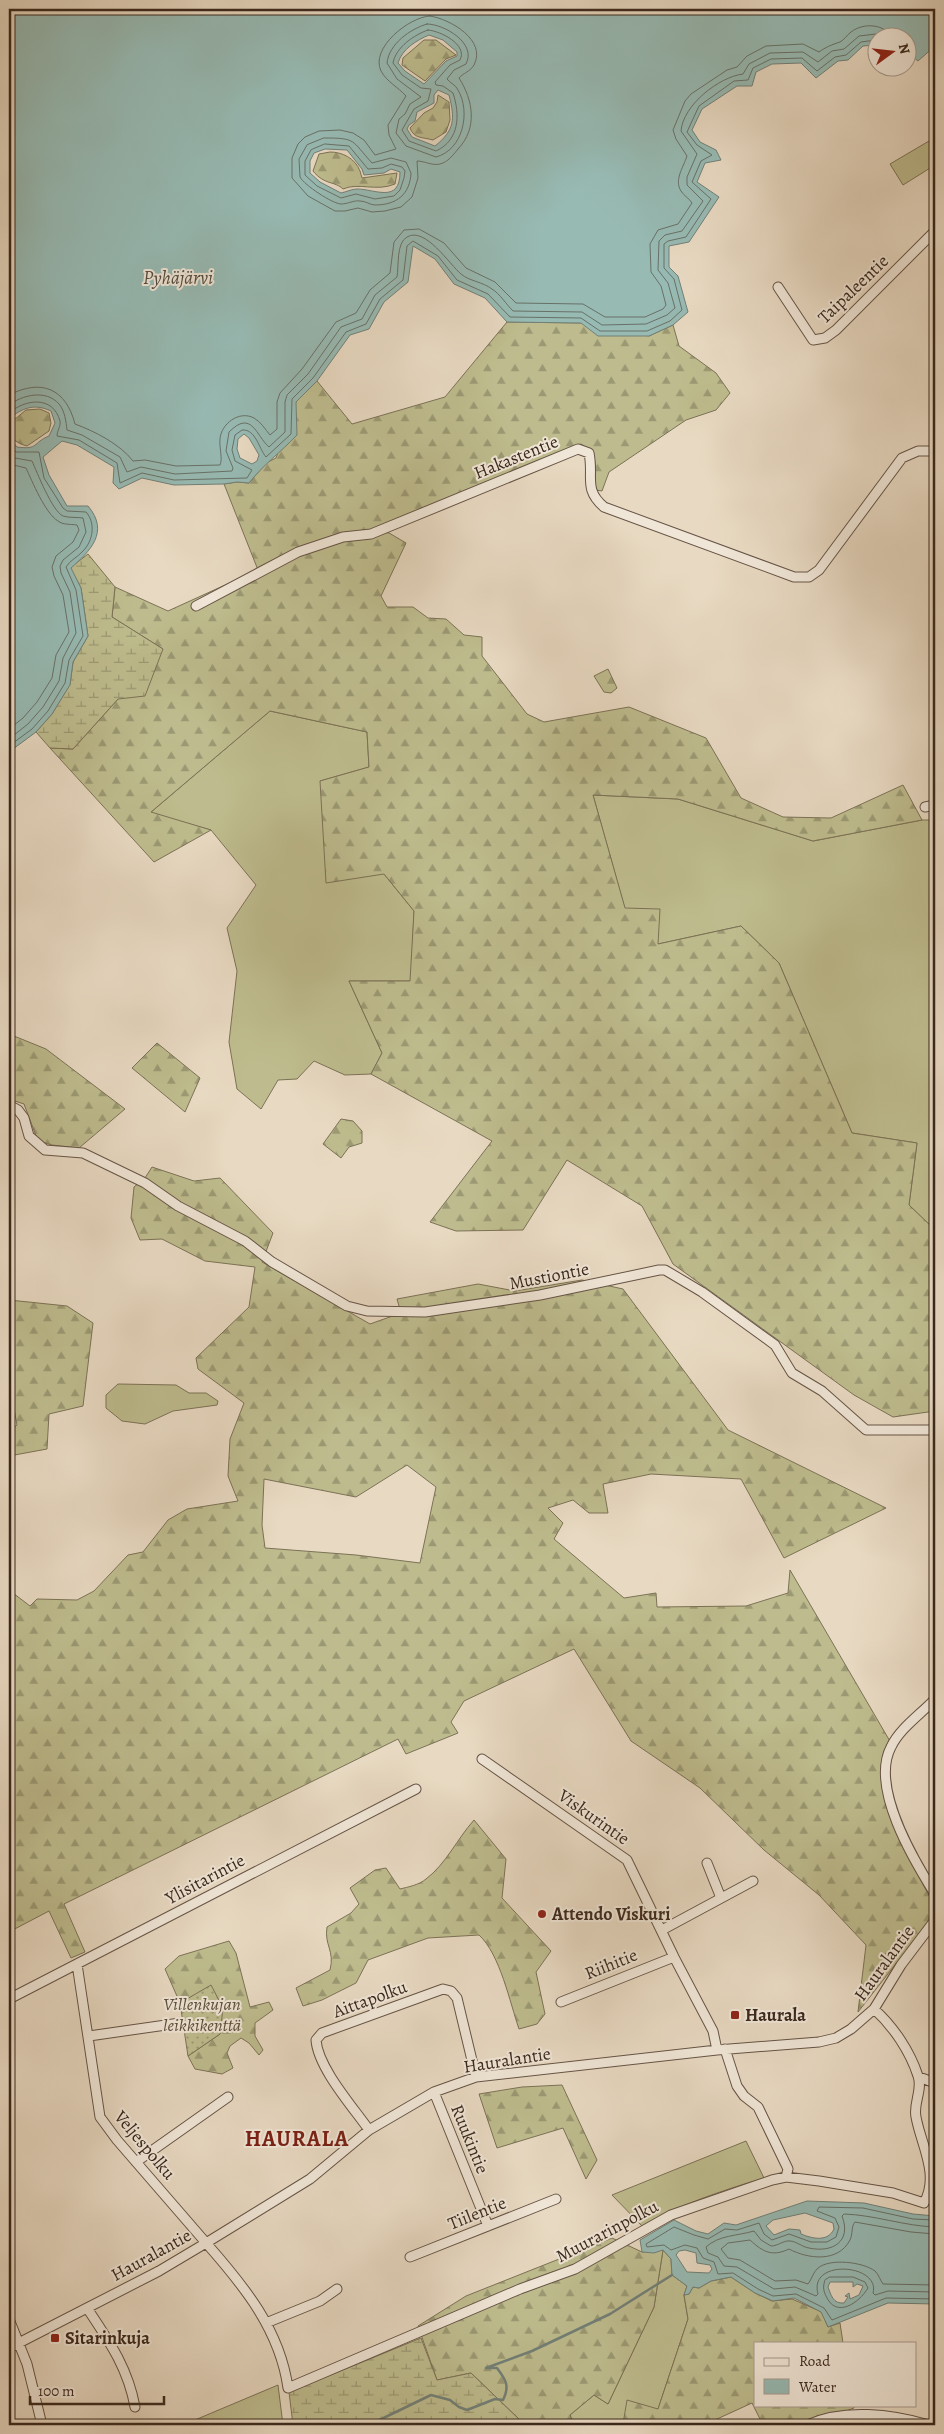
<svg xmlns="http://www.w3.org/2000/svg" width="944" height="2434" font-family="Alegreya,serif">
<style>
.grass{fill:#bebc8e;stroke:#7c7256}
.forest{fill:url(#forest-firs);stroke:#7c7256;fill-rule:evenodd}
.wetland{fill:url(#wetland-marsh);stroke:#7c7256}
.park{fill:url(#park-dots);stroke:#7c7256}
.water{fill:#97bab3;stroke:#728077;fill-rule:evenodd}
.lines{fill:none;stroke-linecap:round;stroke-linejoin:round}
.shore{stroke:#687168;stroke-width:1}
.stream{stroke:#728077;stroke-width:2.5}
.minor-casing{stroke:#665446;stroke-width:11}
.minor{stroke:#f0e6d7;stroke-width:9}
.poi-dot{fill:#8f2418;stroke:#f0e6d7;stroke-width:2}
.labels{text-anchor:middle;dominant-baseline:central;stroke-width:4;stroke-linejoin:round;paint-order:stroke}
.street-label{font-size:18px;fill:#3a281d;stroke:#f0e6d7}
.poi-label{font-size:18px;font-weight:bold;fill:#3a281d;stroke:#f0e6d7;text-anchor:start}
.park-label{font-size:18px;font-style:italic;fill:#5b4d39;stroke:#f0e6d7}
.water-label{font-size:19px;font-style:italic;fill:#514c42;stroke:#f0e6d7}
.district-label{font-size:22px;font-weight:bold;letter-spacing:1px;fill:#7a1f14;stroke:#f0e6d7}
</style>
<defs>
<pattern id="forest-firs" width="22" height="20" patternUnits="userSpaceOnUse" patternTransform="scale(1.25)"><rect width="22" height="20" fill="#bebc8e"/><path d="M5 1l3.5 6h-7zM16 11l3.5 6h-7z" fill="#9b9973"/></pattern>
<pattern id="wetland-marsh" width="20" height="14" patternUnits="userSpaceOnUse" patternTransform="scale(1.25)"><rect width="20" height="14" fill="#bebc8e"/><path d="M1 5h8M5 5V1M11 12h8M15 12V8" fill="none" stroke="#9b9973"/></pattern>
<pattern id="park-dots" width="8" height="8" patternUnits="userSpaceOnUse" patternTransform="scale(1.25)"><rect width="8" height="8" fill="#bebc8e"/><path d="M2 2h.1M6 6h.1" fill="none" stroke="#9b9973" stroke-width="1.8" stroke-linecap="round"/></pattern>
</defs>
<rect width="100%" height="100%" fill="#e8d9c2"/>
<filter id="stains"><feTurbulence type="fractalNoise" baseFrequency=".004" numOctaves="4"/><feColorMatrix values="0 0 0 0 .2 0 0 0 0 .09 0 0 0 0 .02 0 0 0 .5 -.17"/></filter>
<radialGradient id="worn" r=".72"><stop offset=".6" stop-color="#630" stop-opacity="0"/><stop offset="1" stop-color="#630" stop-opacity=".3"/></radialGradient>
<!-- grass -->
<path class="grass" d="M929,141L935,151V165L903,185L890,164Z
M270,711L367,732L369,767L320,781L384,874L414,911L411,981H349L382,1053L371,1074L345,1075L314,1061L297,1079L278,1080L261,1109L237,1089L229,1042L237,971L227,928L256,885L211,830L150,813Z
M593,795L678,799L813,841L922,820H935V1230L909,1205L917,1143L852,1133L779,963L741,926L658,944L625,909Z
M118,1384L176,1385L189,1393H206L218,1401L217,1405L173,1411L145,1424L122,1421L106,1408V1395Z
M746,2141L764,2178C721,2191 681,2204 642,2226L612,2195Z
M663,2250L671,2259L672,2275L687,2286L684,2295L688,2319L658,2409L620,2425H574L570,2415L594,2395L608,2404L654,2307Z
M278,2385L283,2425H183Z"/>
<!-- forest -->
<path class="forest" d="M424,40H436L456,55L446,59L425,81L402,65L403,58Z
M438,95L449,102L450,120L446,132L433,140C423,137 414,139 410,128L424,113L433,108L437,102Z
M330,152C342,152 355,158 360,171C361,173 361,176 362,178L397,173L395,184C376,192 359,182 343,189C335,181 324,185 313,171L319,154Z
M507,322L581,323L649,336L673,325L679,346L716,373L730,393L716,410L686,420L609,472L602,491L595,490C595,470 600,455 581,444L379,527L406,543L381,596L387,607H413L428,618L446,619L464,635L482,637V656L527,714L544,722L629,707L706,738L741,798L783,817L831,818L903,785L922,820L813,841L678,799L593,795L625,908L660,909L658,944L741,926L779,963L852,1133L917,1143L909,1205L935,1230V1411L893,1417L854,1395L673,1264L642,1206L567,1160L523,1230L456,1231L430,1222L492,1141L371,1074L382,1053L349,981H410L414,911L384,874L326,883L320,781L369,767L367,732L270,711L151,812L211,830L154,862L50,748L73,749L163,649L112,617L115,587L168,611L258,570L224,484L237,482L249,483L266,463L276,458L296,402L317,381L352,424L445,397Z
M40,409L49,413L51,423L49,431L27,446C15,443 9,437 9,424L26,410Z
M608,669L617,688L611,693L604,692L594,676Z
M9,1034L46,1049L125,1109L79,1148L52,1145L38,1141L24,1104L9,1099Z
M157,1043L200,1078L185,1112L132,1068Z
M341,1119L353,1121L362,1131V1143L349,1147L341,1158L323,1144Z
M152,1167L194,1181L220,1178L273,1233L262,1262L370,1324L401,1313L397,1299L478,1284L515,1291L582,1280L623,1289L728,1430L886,1508L784,1558L741,1479L651,1474L603,1484L608,1513H589L573,1500L548,1508L563,1523L554,1539L624,1598L656,1593L657,1607L746,1606L788,1593L790,1570L891,1743L887,1749L890,1813L905,1850L935,1907V1914L858,2012L866,1945L819,1895L764,1850L700,1788L631,1741L574,1649L464,1701L451,1722L458,1733L406,1754L398,1739L64,1904L85,1952L71,1958L49,1911L9,1932V1590L30,1606L37,1599L77,1600L94,1591L128,1555L143,1552L168,1520L187,1509L238,1501L228,1476L230,1439L244,1403L198,1369L196,1358L249,1307L255,1267L205,1261L162,1239L140,1240L131,1218L134,1187L145,1178ZM407,1465L436,1487L420,1563L356,1555L265,1548L262,1525L264,1479L356,1497Z
M9,1300L67,1306L93,1323L83,1406L49,1414L47,1449L9,1456V1432L17,1425L11,1393L14,1360L9,1334Z
M474,1820L506,1859L502,1898L551,1951L536,1972L545,2014L537,2024L519,2029C510,2003 500,1954 479,1935L428,1938L368,1960L356,1983L322,2000L303,2006L296,1988L330,1970C335,1951 324,1945 327,1927L351,1913L359,1904L350,1888L375,1870L386,1868L400,1889C408,1887 419,1885 426,1879C446,1864 457,1839 474,1820Z
M229,1941L236,1953L250,2007L269,2002L273,2010L255,2023V2036L263,2050L259,2055L249,2043L241,2038L230,2046L227,2053L233,2068L222,2074L195,2069L188,2056L220,2034L211,1986L180,2003L165,1969L179,1956Z
M562,2085L597,2160L586,2179L563,2128L497,2148L479,2094L522,2087Z
M612,2238L642,2252L663,2250L654,2307L608,2404L594,2395L570,2415L574,2425H525L471,2373L437,2380L418,2326L466,2296Z
M731,2277L755,2293L772,2301L792,2299L822,2312L828,2327L840,2323L843,2343H755V2405H854V2408L807,2425H763L752,2403L704,2425H620L623,2424L627,2400L658,2409L688,2319L684,2295L689,2294L693,2287L699,2288L711,2281Z"/>
<!-- wetland -->
<path class="wetland" d="M88,554L115,587L112,617L163,649L145,696L118,699L73,749L50,748L36,732L52,714L70,684L73,662L88,636L81,588L70,568Z
M421,2338L437,2380L471,2373L525,2425H293L289,2392Z"/>
<!-- park -->
<path class="park" d="M211,1985L223,2008L220,2034L188,2056L180,2003Z"/>
<!-- water -->
<path class="water" d="M9,9H935V46L918,61L907,52L906,38H876V45L863,46L848,60L838,61L816,78L801,63L772,64L756,72L752,86H737L702,109L692,130L700,142L716,150L721,160L705,163L697,182L719,197L689,242L669,246V267L678,276L688,312L673,325L649,336H598L581,323L507,322L485,298L454,284L435,259L413,246L408,282L384,302L369,329L350,335L317,381L296,402L297,435C281,452 263,465 249,483L237,482L224,484L174,485L142,478L119,489L113,483L114,467L77,445L62,441L43,457L49,475L67,506H88C110,532 90,551 71,568L81,588L88,636L73,662L70,685L52,714L36,732L9,752V438L17,447C39,450 32,443 49,436L55,423L51,411C34,403 22,408 9,419ZM429,35L443,40L457,52V56L446,61L424,84L405,71L398,63C402,49 417,40 429,35ZM438,90L449,95C455,119 455,130 435,146L412,137L407,129L409,125L415,121L417,112L434,103V95ZM325,149L347,150L362,169L364,175L384,173L391,169L400,172C400,204 375,189 357,189C352,189 346,192 341,193L320,182L310,173V161L314,153ZM244,434L249,438L259,455L257,461L252,464L240,458L237,449L238,439Z
M807,2201L864,2203L913,2214L935,2216V2304L888,2303L828,2327L821,2312L794,2298L773,2301L755,2293L731,2277L711,2281L699,2288L693,2287L689,2294L684,2295L687,2286L672,2275L671,2259L663,2250L654,2253L642,2252L640,2240L674,2220L696,2231L708,2234L724,2223L736,2225ZM805,2213L833,2223L834,2229C828,2242 813,2239 801,2234L800,2230L789,2229L774,2235L766,2226L773,2220ZM685,2250L696,2253L697,2263L710,2265L712,2269L709,2273L687,2272L676,2255L679,2251ZM830,2282H853V2287L857,2284L863,2286L859,2295L850,2299L849,2293L845,2296L848,2297L844,2303C833,2304 831,2295 828,2287Z"/>
<g class="lines">
<!-- shore -->
<path class="shore" d="M430,16C450,19 487,40 474,65C470,72 463,73 459,78C473,100 478,128 458,149C453,155 448,162 440,164C432,166 425,161 417,161L418,178L412,197L401,207L385,211L372,212L358,208L345,211H335L308,196L292,178V158L298,144L305,137L319,131L340,130L353,133L364,140L375,155L396,149L389,135L388,125L406,96C398,87 387,82 381,71C370,48 409,17 430,16Z
M427,24C444,24 477,43 466,64L454,70L447,79C450,83 456,85 458,90C471,112 463,150 436,157L406,146L396,133L399,119L405,114L410,104L421,97L397,79L387,63C389,44 410,29 427,24Z
M428,30C441,31 468,45 460,60L450,65L435,82L436,85L443,86L453,93C460,114 460,140 436,151L409,141L402,130L414,109L428,101L431,89L421,88L402,75L393,63C396,47 414,35 428,30Z
M324,138C357,138 351,140 372,163L391,158L406,162L411,173C410,194 397,205 375,205C370,205 366,201 360,201C354,200 348,204 341,204C333,204 304,185 300,177L299,159L307,145Z
M325,144L349,146L368,169L382,168L391,164L402,167L405,171L404,178L400,190L394,196L375,199L356,194L341,198L317,186L305,175V161L311,150Z
M9,395C42,378 66,389 75,424C94,431 120,444 133,461L145,460L176,466L220,465C223,459 219,447 220,439C221,424 239,410 254,418C261,422 265,429 270,435L277,429V402L280,393L302,369L336,322L356,313L370,290L390,273L394,242L404,230L419,229L444,243L466,268L495,282L516,303L583,304L605,317H645L663,309L666,305L661,286L651,272L650,244L658,230L678,224L692,203C690,199 684,196 681,191C674,180 683,168 687,156L676,139L673,130L685,101L691,94L727,70L737,67L747,56L766,46L803,44L819,52C826,47 831,45 840,42C844,40 847,35 851,32C864,22 885,24 893,38
M9,405C22,395 46,389 59,404C65,411 66,422 67,430L82,435L120,457L127,472L141,467L175,474L232,471L233,468L226,451L229,432C252,409 256,436 269,447L285,432V402L287,395L308,374L341,327L362,319L375,295L397,277C399,266 396,243 407,237C425,226 450,265 461,274C469,281 483,282 492,289C500,294 506,304 513,311L582,312L602,325L646,324L667,315L675,308L668,283L658,270L659,241L665,235L682,231L703,201L687,185V177L697,154L681,131C683,105 719,77 743,74L749,64L770,53L803,52L818,62L832,51L844,49L859,36L876,34L884,38
M9,413C25,399 53,395 60,421C61,426 57,431 57,436L79,440L117,463L120,483L142,473L174,480L247,478L252,470L235,461L232,450L235,435L242,430C256,429 259,449 266,457L291,434L292,399L313,378L346,332L366,324L380,299L403,280L407,246L413,241L438,256L457,280L488,294L510,317L581,318L600,331H647L670,321L682,310L674,279L664,268V244L668,241L686,237L711,199L692,182L701,161L712,155L697,145L687,132L699,106L734,81L748,80L753,68L771,59L802,58L817,71L835,57L846,55L861,42L876,40
M9,446L16,452H39L44,478L63,508L67,511L86,512C96,523 93,541 83,551C78,557 70,560 66,567L76,590L83,636L69,660L65,683L48,711L32,729L9,746
M9,455L15,458L32,461C37,472 52,511 63,516C69,518 77,517 83,518L86,532L79,547L63,560L60,566L61,573L70,592L76,633L63,658L59,681L43,707L28,724L9,739
M9,464L26,468C32,481 45,513 58,521C63,525 70,524 77,525L79,530L73,542L56,556L52,567L54,576L63,595L69,632L56,655L52,678L37,702L23,718L9,729
M935,2220L913,2219L863,2208L819,2207L817,2211L835,2218L839,2227L836,2237L827,2242H811L789,2234L772,2240L764,2234L759,2223L737,2230L725,2229L708,2239L694,2235L674,2227L646,2244L647,2247L664,2245L671,2250L685,2245L697,2248L703,2258L714,2262L718,2274L733,2273L758,2289L773,2296L796,2294L824,2308L832,2320L886,2298L935,2299
M935,2227C904,2226 875,2215 844,2214L842,2216C852,2242 832,2253 809,2248C802,2247 796,2241 790,2241C784,2240 778,2246 771,2246L761,2240L754,2231C737,2236 719,2235 706,2247L708,2253L718,2257L724,2266L737,2267L774,2289L795,2287L816,2296L818,2294C808,2258 881,2264 873,2293L875,2295L888,2291L935,2292
M935,2234L911,2232L855,2222C851,2226 853,2234 850,2240C838,2263 808,2259 789,2249C772,2257 763,2252 750,2240L728,2243L721,2249L728,2258L740,2260L775,2281L796,2280L808,2284C812,2279 813,2272 818,2268C830,2258 863,2262 875,2271C879,2275 880,2280 883,2284L935,2285
M830,2277H853L865,2282L868,2288C859,2303 836,2319 826,2296C823,2290 823,2286 825,2280Z"/>
<!-- stream -->
<path class="stream" d="M214,2425H219
M369,2425L431,2395L450,2400L459,2407L467,2410L495,2399L503,2400C510,2386 506,2380 497,2368H486L532,2351L610,2314L672,2275"/>
<!-- minor casing -->
<g class="minor-casing">
<path id="minor" d="M778,287L813,340L825,338L836,330L935,231
M196,606L298,552L343,537L371,534L578,449L589,453C594,477 583,489 604,507L794,577H809L819,570L902,458L918,451H935
M925,807L935,805
M9,1105L18,1110L24,1118L29,1136L45,1150L83,1153L145,1183L178,1206L245,1241L272,1262L347,1306L367,1311L425,1312L540,1295L659,1270H665L702,1292L775,1345L792,1373L822,1391L866,1430H935
M935,1699C921,1714 900,1728 891,1747C870,1787 913,1859 935,1894
M482,1759L627,1860L674,1957L713,2031L717,2050
M707,1863L721,1898
M662,1930L753,1881
M77,1964L100,2117L117,2140C147,2175 177,2209 207,2244C244,2286 280,2330 288,2388L520,2289L575,2269L671,2215L772,2180L786,2177L819,2181L893,2193L924,2203C940,2175 921,2145 916,2117C913,2103 923,2090 918,2076C910,2051 893,2026 874,2009
M9,1999L416,1789
M561,2002L674,1957
M89,2036L180,2023
M725,2049L737,2086L744,2096L758,2107L788,2169L786,2177
M919,2077L935,2083
M434,2092L488,2226
M369,2130C353,2107 318,2068 316,2040L322,2033L443,1989L451,1991L457,1998L476,2077
M136,2162L228,2097
M410,2257L556,2199
M87,2308C109,2341 128,2368 135,2407
M9,2319L27,2364L42,2425
M266,2323L320,2301L337,2289
M9,2348L159,2271L206,2243L310,2179L369,2130L434,2092L476,2077L717,2050L819,2042L836,2038L851,2029L874,2009L901,1965L935,1920
M807,2425C844,2408 892,2414 929,2425"/>
</g>
<!-- minor -->
<use href="#minor" class="minor"/>
</g>
<!-- markers -->
<g class="poi-dot">
<circle cx="542" cy="1914" r="5"/>
<rect x="730" y="2010" width="10" height="10" rx="2.5"/>
<rect x="50" y="2333" width="10" height="10" rx="2.5"/>
</g>
<g class="labels">
<!-- street labels -->
<g class="street-label">
<text transform="translate(853 289) rotate(-44)">Taipaleentie</text>
<text transform="translate(516 457) rotate(-22)">Hakastentie</text>
<text transform="translate(549 1276) rotate(-11)">Mustiontie</text>
<text transform="translate(594 1817) rotate(35)">Viskurintie</text>
<text transform="translate(205 1879) rotate(-28)">Ylisitarintie</text>
<text transform="translate(884 1963) rotate(-54)">Hauralantie</text>
<text transform="translate(611 1964) rotate(-22)">Riihitie</text>
<text transform="translate(370 1999) rotate(-20)">Aittapolku</text>
<text transform="translate(507 2060) rotate(-9)">Hauralantie</text>
<text transform="translate(470 2139) rotate(68)">Ruukintie</text>
<text transform="translate(145 2145) rotate(50)">Veljespolku</text>
<text transform="translate(477 2213) rotate(-22)">Tiilentie</text>
<text transform="translate(607 2231) rotate(-28)">Muurarinpolku</text>
<text transform="translate(151 2255) rotate(-29)">Hauralantie</text>
</g>
<!-- poi labels -->
<g class="poi-label">
<text x="552" y="1914">Attendo Viskuri</text>
<text x="745" y="2015">Haurala</text>
<text x="65" y="2338">Sitarinkuja</text>
</g>
<!-- park labels -->
<g class="park-label">
<text x="202" y="2004">Villenkujan<tspan x="202" dy="21">leikkikenttä</tspan></text>
</g>
<!-- water labels -->
<g class="water-label">
<text x="178" y="278">Pyhäjärvi</text>
</g>
<!-- district labels -->
<g class="district-label">
<text x="297" y="2139">HAURALA</text>
</g>
</g>
<!-- margin -->
<rect width="944" height="2434" fill="none" stroke="#e8d9c2" stroke-width="30"/>
<rect x="10" y="10" width="924" height="2414" fill="none" stroke="#3a281d" stroke-width="2.5"/>
<rect x="15" y="15" width="914" height="2404" fill="none" stroke="#3a281d"/>
<!-- legend -->
<rect x="754" y="2342" width="162" height="65" fill="#f0e6d7" stroke="#a79a8d"/>
<rect x="764" y="2358" width="25" height="8" fill="#f0e6d7" stroke="#a79a8d"/>
<text x="799" y="2366" font-size="15" fill="#3a281d">Road</text>
<rect x="764" y="2379" width="25" height="15" fill="#97bab3" stroke="#a79a8d"/>
<text x="799" y="2392" font-size="15" fill="#3a281d">Water</text>
<!-- north arrow -->
<g transform="translate(892 52) rotate(75)"><circle r="24" fill="#f0e6d7" stroke="#a79a8d"/>
<path d="M0-4L9 19L0 12L-9 19Z" fill="#8f2418"/>
<text y="-8" font-size="14" font-weight="bold" text-anchor="middle" fill="#3a281d">N</text>
</g>
<!-- scale -->
<path d="M30 2396v8h134v-8" fill="none" stroke="#3a281d" stroke-width="2.5"/>
<text x="38" y="2396" font-size="15" fill="#3a281d" stroke="#f0e6d7" stroke-width="4" paint-order="stroke">100 m</text>
<rect width="100%" height="100%" filter="url(#stains)"/>
<rect width="100%" height="100%" fill="url(#worn)"/>
</svg>
